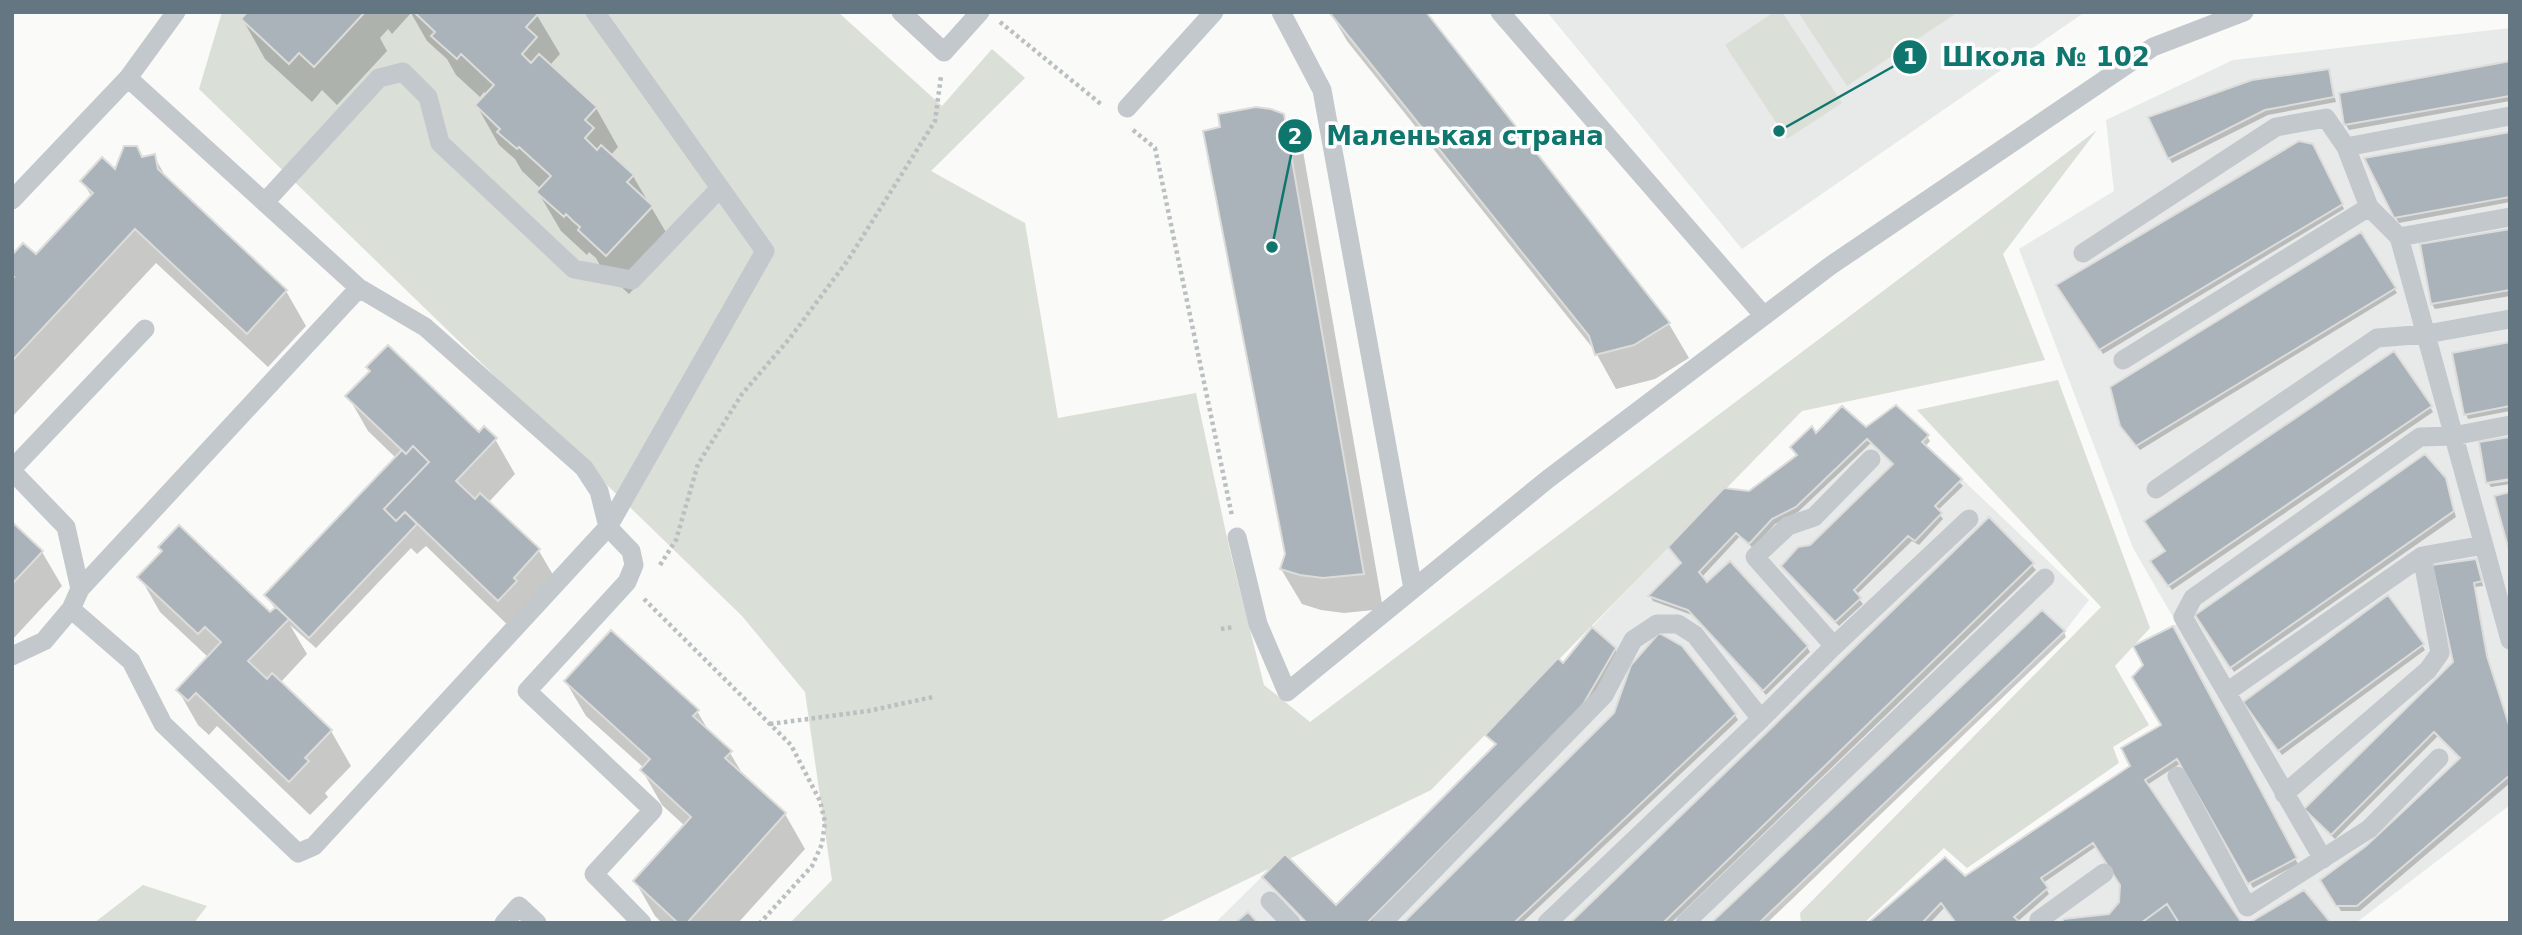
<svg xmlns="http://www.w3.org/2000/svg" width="2522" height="935" font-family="'DejaVu Sans',sans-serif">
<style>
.built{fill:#e8e9e9}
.green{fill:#dadfd7}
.shadow{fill:#0003}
.building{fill:#aab3b9;stroke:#dcdcda;stroke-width:2}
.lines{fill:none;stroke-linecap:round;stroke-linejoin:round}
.path{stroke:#bbbfc2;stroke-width:4.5;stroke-dasharray:3.5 3.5;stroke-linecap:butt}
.service{stroke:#c3c8cc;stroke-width:19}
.leader{fill:none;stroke:#0f766e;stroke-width:2.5}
.callout-dot{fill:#0f766e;stroke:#fff;stroke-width:2.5}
.mark-label{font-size:21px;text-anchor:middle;font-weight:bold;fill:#fff}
.callout-label{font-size:26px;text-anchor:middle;font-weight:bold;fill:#0f766e;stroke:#fff;stroke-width:7;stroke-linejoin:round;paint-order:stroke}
</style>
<rect width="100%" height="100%" fill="#fafaf8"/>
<!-- built -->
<path class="built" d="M1547,12H2085L1742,249Z
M2510,28V805L2356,923H1868L1945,857L1965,875L2129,767L2121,748L2161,725L2132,677L2143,665L2133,646L2177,624L2133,548L2019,249L2114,191L2106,120L2233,60Z
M1896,405L1929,435L1923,442L2089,600L2065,631L1759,923H1215L1285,854L1336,904L1495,744L1485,735L1558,658L1563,662L1592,627L1724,488L1749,491L1796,455L1790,447L1812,426L1816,432L1842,406L1866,427Z"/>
<!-- green -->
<path class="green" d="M222,12H838L942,106L992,49L1025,78L931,171L1025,223L1058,418L1196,393L1229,547L1264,685L1310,722L2097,130L2003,254L2045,360L1802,411L1431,790L1157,923H790L832,880L805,692L742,616L199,89Z
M1774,12H1782L1842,103L1787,139L1725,45Z
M1798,12H1958L1847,86Z
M2058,380L2150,628L2115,666L2149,725L2113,747L2119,763L1967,868L1944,848L1864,923H1801L1800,913L2101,607L1917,410Z
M143,885L207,906L194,923H94Z"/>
<!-- shadow -->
<path class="shadow" d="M250,12H535L560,54L551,64L554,70L596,108L618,147L610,156L633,176L674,246L629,294L602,269L596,258L589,252L587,255L561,231L538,192L541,189L522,171L515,159L499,145L477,106L487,95L484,92L480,97L456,75L447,59L427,41L411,13L392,34L388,29L380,38L387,51L337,105L322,90L312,102L265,59L243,20Z
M1330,12H1424L1669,324L1689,358L1655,379L1616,389L1595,351L1347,41Z
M2510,63V101L2349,130L2346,125L2341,95Z
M2328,71L2336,102L2268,115L2172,163L2169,158Z
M1282,116L1303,151L1383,609L1344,613L1321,610L1302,604L1281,569L1287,554Z
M2510,133V202L2399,223L2396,218Z
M2315,151L2344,209L2103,354L2058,286Z
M154,156L168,181L286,291L306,326L268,367L156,263L12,417V257H36L92,197L82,181L116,173L142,158Z
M2510,230V296L2435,309L2432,304Z
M2360,234L2397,293L2140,450L2125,431Z
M2510,344V411L2468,419L2466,414Z
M348,396L495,439L515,474L488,503L539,551L559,585L518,635L426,546L417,554L411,548L316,648L290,625L307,654L280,683L331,731L351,766L325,793L328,797L310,815L217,726L209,735L198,725L178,690L209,658L160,612L140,577L163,553L160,548L270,615L276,610L266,595L396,458L368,431Z
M2430,407L2433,412L2172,590L2155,566Z
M1866,429L1927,436L1930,441L1925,447L1963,486L1937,511L1943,519L1919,545L1912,541L1856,595L1863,604L1839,626L1787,571L1894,465L1871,443L1798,512L1775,524L1753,548L1740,536L1701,578L1707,585L1807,647L1810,652L1766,695L1692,615L1653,601L1650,596L1750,493L1798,456L1816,435Z
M2445,479L2456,517L2234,672L2198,615Z
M2510,481V484L2491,487L2489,484Z
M1989,519L2036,570L1671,923H1573Z
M12,524L42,552L62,586L12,640Z
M2478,566L2483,586L2475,587L2489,663L2510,729V783L2360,911H2341L2323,881L2367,847L2461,760L2438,736L2335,839L2309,814L2455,663Z
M2172,629L2298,864L2253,888L2181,763L2147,785L2240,923L2109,916L2121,903L2122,885L2097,846L2043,883L2049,894L2017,922L1945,907L1930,923H1870L1965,878L2132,767L2163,726Z
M2064,632L2066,637L1767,923H1713Z
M2422,645L2425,650L2282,755L2248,707Z
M1615,649L1618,654L1583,713L1374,923H1307L1267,882L1336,907L1497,746L1487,735Z
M566,682L697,711L711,735L730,753L745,778L785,814L805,849L738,923H662L655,916L635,881L685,826L662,805L642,770L644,768L586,716Z
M1615,714L1735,715L1738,720L1522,923H1406Z"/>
<!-- building -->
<path class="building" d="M247,12H365L314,67L299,53L289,64L241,19Z
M414,12L539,13L526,27L537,37L522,54L531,63L539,54L597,107L585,120L594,128L585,138L597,150L601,145L634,175L627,182L653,206L606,256L578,230L580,227L573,221L566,214L564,217L536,192L551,176L519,147L517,149L497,132L500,129L475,105L494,85L461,54L457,59L431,36L435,32Z
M1329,12H1426L1670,323L1634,345L1595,355L1589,336Z
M2510,61V96L2344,125L2339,93Z
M2329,69L2334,97L2265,110L2168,159L2148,117L2252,80Z
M1256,107L1271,109L1284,114L1364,574L1323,578L1300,575L1280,569L1285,554L1203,131L1220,127L1218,114Z
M2510,132V197L2394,218L2364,158Z
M2299,141L2313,144L2343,204L2099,350L2056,285Z
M124,146H137L142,157L155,154L158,169L287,290L247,334L135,229L12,361V280L14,277L12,275V255L23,243L36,254L93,193L80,181L102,157L115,169Z
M2510,229V290L2431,304L2420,244Z
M2361,232L2396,288L2136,446L2120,426L2110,387Z
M2510,342V406L2464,415L2452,353Z
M388,345L479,432L484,426L497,438L456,481L475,499L480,493L540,549L514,578L517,581L498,601L405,512L396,521L384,509L429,462L413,446L406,454L345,396L370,371L366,367Z
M2394,351L2432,406L2168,586L2150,561L2165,551L2144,521Z
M1896,405L1929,435L1922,442L1962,479L1935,506L1942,513L1915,541L1908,536L1854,590L1861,598L1835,622L1781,566L1798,547L1810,545L1893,464L1867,439L1796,507L1772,519L1749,544L1736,533L1699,572L1707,582L1730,561L1808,646L1763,691L1688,610L1648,596L1681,563L1668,547L1724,488L1749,491L1797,455L1790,447L1812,426L1816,433L1842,406L1866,427Z
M2510,437V479L2486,483L2479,442Z
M413,446L429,462L384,509L396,521L405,512L417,524L309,638L264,595L402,450L406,454Z
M2425,454L2446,478L2454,511L2230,668L2195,615Z
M2510,492V554L2494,496Z
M1989,517L2034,563L1663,923H1570Z
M12,522L43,551L12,584Z
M179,525L270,612L276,607L289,619L248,661L267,679L272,673L332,730L305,758L309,761L289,782L196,693L188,701L176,690L221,642L205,627L198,634L137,577L162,551L158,547Z
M2476,559L2482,581L2474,583L2487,656L2510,728V775L2357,906H2336L2320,880L2366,846L2460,758L2434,732L2331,835L2304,809L2453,662L2432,565Z
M2388,595L2424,644L2278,751L2243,702Z
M2042,610L2065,631L1759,923H1711Z
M2173,626L2297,858L2248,884L2177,759L2145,780L2242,923H2179L2167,904L2141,923H2061L2064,919L2109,914L2119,902L2120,885L2093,843L2041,878L2048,888L2014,917L2021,923H1956L1941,903L1922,923H1868L1945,857L1965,876L2130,766L2121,748L2161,725L2132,677L2143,665L2133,646Z
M1592,627L1616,648L1581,708L1367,923H1307L1262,877L1285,854L1336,905L1496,744L1485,735L1558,658L1563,663Z
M611,630L699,710L693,716L732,751L725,758L786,813L687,923H678L633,881L691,817L640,770L650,759L564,681Z
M1659,633L1682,646L1736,714L1514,923H1403L1614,713L1631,665Z
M2304,890L2331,923H2249Z
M2167,904L2179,923H2141Z
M1248,912L1258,923H1235Z"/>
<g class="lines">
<!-- path -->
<path class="path" d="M1000,22L1102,105
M1133,130L1155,148L1232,516
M660,565L676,540L698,464L742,394L790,338L848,260L935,121L941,76
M644,599L791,745L820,801L825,822L822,844L812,866L760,923
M1221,629L1234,627
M770,724L868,711L933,697"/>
<!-- service -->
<path class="service" d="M901,12L944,52L980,12
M1281,12L1322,90L1413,589
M1500,12L1764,316
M128,78L176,12
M1127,108L1214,12
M2346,147L2510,116
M12,200L128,78L359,288L425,327L584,468L599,491L608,527L631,551L634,565L627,582L527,691L653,810L594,874L642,923
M265,202L379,78L403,72L428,97L440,143L574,269L632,280L720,188
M2399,237L2510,217
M2083,253L2276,127L2326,118L2346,147L2369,207L2399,237L2510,640
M2123,360L2369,207
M12,469L145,329
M12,471L66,527L80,589
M2156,489L2377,338L2427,334L2510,319
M1237,537L1258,624L1287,692L1548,479L1830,266L2153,47L2244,12
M71,609L131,661L163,724L298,853L314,846L608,527L765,251L595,12
M1834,646L1969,519
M12,656L44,641L71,609L80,589L359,288
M2227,692L2422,556L2484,545
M2177,776L2247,907L2369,829L2439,758
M2284,794L2428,670L2440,653L2422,556
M2323,859L2183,617L2193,598L2420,437L2453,436L2510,425
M1270,901L1291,923
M504,923L519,906L537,923
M1382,923L1604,695L1633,640L1657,624H1678L1695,635L1761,719
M1547,923L1761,719L1834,646L1755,557L1788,526L1814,517L1871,459
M1685,923L2045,578
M2039,923V920L2104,873"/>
</g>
<!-- callouts -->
<path class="leader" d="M1779 131L1910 57M1272 247L1295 136"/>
<g class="callout-dot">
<circle cx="1779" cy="131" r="7"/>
<circle cx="1272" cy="247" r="7"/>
<circle cx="1910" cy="57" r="18"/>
<circle cx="1295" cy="136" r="18"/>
</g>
<g class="mark-label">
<text x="1910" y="64">1</text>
<text x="1295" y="144">2</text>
</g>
<g class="callout-label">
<text x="2046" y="66">Школа № 102</text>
<text x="1465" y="145">Маленькая страна</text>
</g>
<!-- border -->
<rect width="2522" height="935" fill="none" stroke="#657683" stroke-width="28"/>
</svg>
